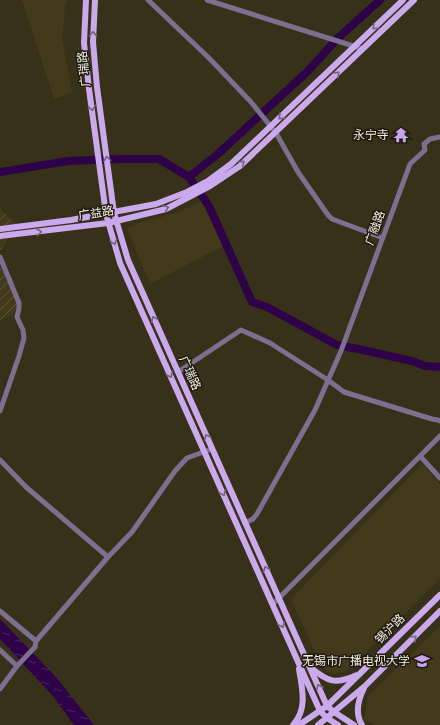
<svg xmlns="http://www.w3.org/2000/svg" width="440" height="725" font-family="'Archivo Narrow','Noto Sans SC',sans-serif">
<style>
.built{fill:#433a1b}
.industrial{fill:url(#industrial-furrows)}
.water{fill:url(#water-ripples)}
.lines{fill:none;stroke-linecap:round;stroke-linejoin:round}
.river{stroke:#2d0248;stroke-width:8}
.minor{stroke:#7e6e8f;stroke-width:5}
.major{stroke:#caa9ec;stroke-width:6}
.oneway{stroke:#74617e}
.labels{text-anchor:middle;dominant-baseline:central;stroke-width:3;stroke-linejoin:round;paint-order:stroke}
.street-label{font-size:12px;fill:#f4efe1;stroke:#1d190f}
.poi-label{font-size:12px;fill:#f4efe1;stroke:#1d190f;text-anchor:end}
</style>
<defs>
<pattern id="industrial-furrows" width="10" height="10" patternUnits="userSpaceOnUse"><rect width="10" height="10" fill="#433a1b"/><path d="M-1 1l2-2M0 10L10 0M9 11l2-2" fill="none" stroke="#5f573c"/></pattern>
<pattern id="water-ripples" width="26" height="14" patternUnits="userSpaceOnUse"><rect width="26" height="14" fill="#2d0248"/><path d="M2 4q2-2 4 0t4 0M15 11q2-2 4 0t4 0" fill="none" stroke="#4c2762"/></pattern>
</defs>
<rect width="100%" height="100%" fill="#383119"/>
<!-- built -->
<path class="built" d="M22,0H67L65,8L62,38L72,93L54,99Z
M201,201L223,246L150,284L127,228L141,222L177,213Z
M422,464L440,484V579L347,671L336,674L327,672L318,659L291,599Z
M440,626V725H375L364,719L368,696Z"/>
<!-- industrial -->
<path class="industrial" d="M0,209L18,225L0,251Z
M0,258L18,306L11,316L0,320Z"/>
<!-- water -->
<path class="water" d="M0,619L56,677L94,725H74L52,695L0,639Z"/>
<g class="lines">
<!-- river -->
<path class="river" d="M0,172L68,161L120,159H159L189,177L209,206L252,302L267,307L337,345L363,350L412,361L425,366L440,367
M189,177L219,153L308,71L338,38L380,0"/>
<!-- minor -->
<path class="minor" d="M148,0L209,58L251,102L276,133L298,172L328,215L332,219L383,238
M207,0L363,49
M0,257L19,303V308L17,317L23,330L24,338L19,356L0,411
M178,372L241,330L270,343L328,380L344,392L432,419L438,420L440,421
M420,456L440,478
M0,460L26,487L108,557
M245,523L253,519L257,514L315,410L341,351L410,164L425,150L424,144L430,139L440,137
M273,604L440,436
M0,611L36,641
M0,650L17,666
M0,689L17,666L35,647L36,641L108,557L132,532L175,471L187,458L212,449"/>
<!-- major -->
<path class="major" d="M86,0L84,43L89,89L106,214L120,263L320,711L327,718L338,725
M95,0L93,42L97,87L114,213L128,260L327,706L334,712L354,725
M0,229L71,220L156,204L187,192L208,181L231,164L403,0
M0,236L108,223L166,209L210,186L240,166L414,0
M310,667C328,682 335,685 357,675
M293,725C308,709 302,688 299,669
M299,725L327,706L440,595
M318,725L365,686L440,611
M362,725C355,714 358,700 364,688"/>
</g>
<!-- one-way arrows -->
<defs><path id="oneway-chevron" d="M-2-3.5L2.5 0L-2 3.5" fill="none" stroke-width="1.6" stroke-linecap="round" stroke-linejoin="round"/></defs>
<g class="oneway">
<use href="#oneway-chevron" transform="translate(375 27) rotate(137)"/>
<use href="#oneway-chevron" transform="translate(93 34) rotate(-89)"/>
<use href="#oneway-chevron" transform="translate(337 74) rotate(-44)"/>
<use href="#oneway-chevron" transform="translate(92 108) rotate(82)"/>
<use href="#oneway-chevron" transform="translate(281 117) rotate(136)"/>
<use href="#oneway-chevron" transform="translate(107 159) rotate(-98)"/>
<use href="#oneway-chevron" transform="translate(242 163) rotate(-41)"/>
<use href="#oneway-chevron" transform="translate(166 208) rotate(-21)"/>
<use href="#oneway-chevron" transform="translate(39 232) rotate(-7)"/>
<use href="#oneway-chevron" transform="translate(114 242) rotate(73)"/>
<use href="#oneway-chevron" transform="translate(154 319) rotate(-114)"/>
<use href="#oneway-chevron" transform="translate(170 375) rotate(66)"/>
<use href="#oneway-chevron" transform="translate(207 437) rotate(-114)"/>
<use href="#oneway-chevron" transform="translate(223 493) rotate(66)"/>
<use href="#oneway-chevron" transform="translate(266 569) rotate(-114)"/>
<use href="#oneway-chevron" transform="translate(282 625) rotate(66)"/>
<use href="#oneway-chevron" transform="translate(414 638) rotate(-45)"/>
<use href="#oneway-chevron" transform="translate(319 687) rotate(-115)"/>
</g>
<!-- icons -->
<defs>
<g id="temple-bare" transform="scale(1.2)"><path d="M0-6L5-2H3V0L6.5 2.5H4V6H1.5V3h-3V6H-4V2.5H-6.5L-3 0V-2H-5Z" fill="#c9a5ee" stroke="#1d190f" stroke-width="2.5" paint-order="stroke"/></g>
<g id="school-bare" transform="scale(1.2)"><path d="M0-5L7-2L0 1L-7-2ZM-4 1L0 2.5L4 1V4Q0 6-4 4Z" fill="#c9a5ee" stroke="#1d190f" stroke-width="2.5" paint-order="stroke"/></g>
</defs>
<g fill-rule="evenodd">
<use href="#temple-bare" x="401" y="135"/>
<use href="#school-bare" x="422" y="661"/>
</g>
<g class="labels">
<!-- street labels -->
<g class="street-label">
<text transform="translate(84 69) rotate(-96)">广瑞路</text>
<text transform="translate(96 213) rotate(-9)">广益路</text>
<text transform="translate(375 228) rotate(-70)">广融路</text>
<text transform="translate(190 373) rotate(66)">广瑞路</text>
<text transform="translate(390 629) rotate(-45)">锡沪路</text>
</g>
<!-- poi labels -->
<g class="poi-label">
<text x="389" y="135">永宁寺</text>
<text x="410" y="661">无锡市广播电视大学</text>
</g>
</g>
</svg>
